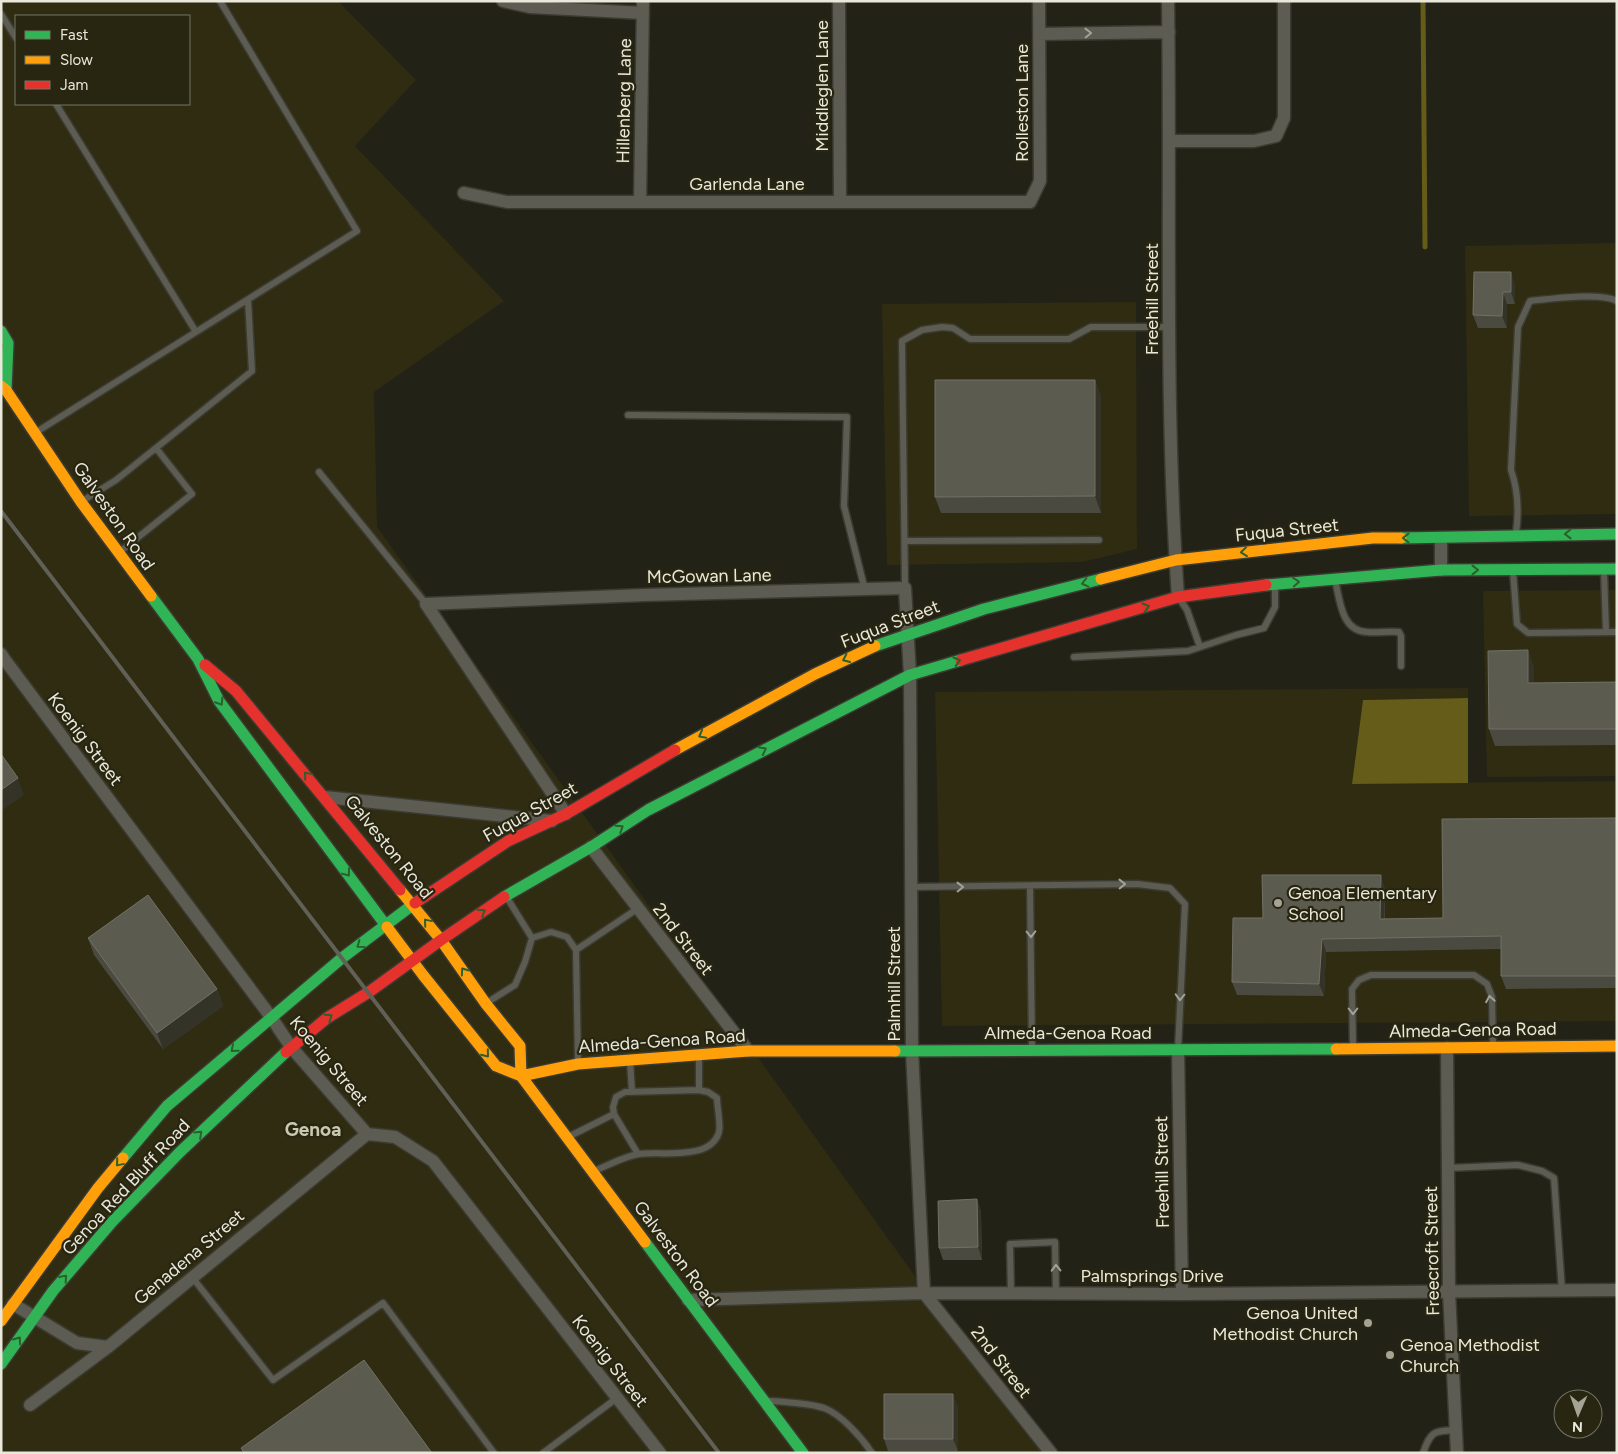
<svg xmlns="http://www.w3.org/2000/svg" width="1618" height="1454" font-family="Figtree,sans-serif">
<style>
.built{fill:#2f2c12;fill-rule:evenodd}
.water{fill:#645c18}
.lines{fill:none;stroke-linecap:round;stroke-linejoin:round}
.stream{stroke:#645c18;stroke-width:5}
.lane-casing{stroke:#3c3b32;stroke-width:9}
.street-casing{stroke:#3c3b32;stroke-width:15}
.fast-casing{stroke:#3c3b32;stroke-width:14}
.slow-casing{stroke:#3c3b32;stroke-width:14}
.jam-casing{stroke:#3c3b32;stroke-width:14}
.lane{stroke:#5d5c52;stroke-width:6}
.street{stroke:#5d5c52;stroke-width:12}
.fast{stroke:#30b455;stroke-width:11}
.slow{stroke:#ff9f0a;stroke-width:11}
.jam{stroke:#e5322d;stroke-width:11}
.rail{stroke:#616057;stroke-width:4}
.wall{fill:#4b4a40}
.shaded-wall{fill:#343328}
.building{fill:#5c5b50;stroke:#727166}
.oneway{stroke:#a3a296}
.oneway2{stroke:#2b5f2c}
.poi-dot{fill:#a4a396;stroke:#282611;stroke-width:2}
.labels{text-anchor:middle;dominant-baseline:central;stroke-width:4.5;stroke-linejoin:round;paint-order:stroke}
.street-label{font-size:18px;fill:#e9e8db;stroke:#282611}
.poi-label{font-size:18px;fill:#e9e8db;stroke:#282611;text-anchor:start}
.neighbourhood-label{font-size:19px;font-weight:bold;fill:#cac8ae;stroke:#282611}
</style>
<rect width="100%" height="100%" fill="#232216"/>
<!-- built -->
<path class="built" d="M1,1H338L416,80L355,146L504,301L374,392L377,527L1042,1453H1ZM16,16H189V104H16Z
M1617,243V514L1469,516L1465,246Z
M1136,302L1137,549L1082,562L887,565L882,304Z
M1617,590V776L1487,777L1483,591Z
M1468,688V698L1363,700L1352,784L1617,781V1021L942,1026L935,692Z"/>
<!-- water -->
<path class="water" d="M1468,698V783L1352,784L1363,700Z"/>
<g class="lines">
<!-- stream -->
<path class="stream" d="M1423,1L1425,247"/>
<!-- lane casing -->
<g class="lane-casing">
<path id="lane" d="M1,14L16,38
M56,104L196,332
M628,415L847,417L844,506L865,590
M38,431L357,231L220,1
M319,472L426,604
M84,500L116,480L252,371L248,300
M1516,533C1519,512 1518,490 1511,470L1518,327L1530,301C1550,299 1600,292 1617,301
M905,541L1099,540
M121,551L192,494L156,448
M1513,571L1517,624L1528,633L1617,632
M1604,571L1606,632
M1335,580C1340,600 1341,631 1367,632C1378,633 1388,631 1399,632L1401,636V666
M905,588L902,341L922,330L942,327L953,328L970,339H1069L1091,327H1169
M1179,598L1187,610L1200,647
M1074,657L1188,651L1236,635L1264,628L1275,607V585
M1030,886L1032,1049
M911,887L1137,884L1170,888L1185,904L1178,1049
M506,896L532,938
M576,950L637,909
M488,1002L515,985L525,962L532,938L551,932L567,937L576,950L578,1062
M1353,1048L1352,989L1359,980L1371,975H1474L1487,984L1492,997L1493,1046
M630,1061L632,1092
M570,1136L614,1114
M638,1154L614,1114L613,1107L616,1097L625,1092L699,1090
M1448,1168L1518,1165L1542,1171L1554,1178L1562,1291
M596,1170C609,1165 625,1156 639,1154C661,1151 711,1161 719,1132C721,1124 717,1107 717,1098L708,1092L699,1090V1056
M192,1277L273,1380L383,1303L494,1453
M1011,1294L1010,1244L1055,1242L1056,1294
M770,1401C788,1402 807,1403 824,1408C841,1414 862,1438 872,1453
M543,1453L617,1398
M1423,1453C1431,1431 1433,1431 1456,1430"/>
</g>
<!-- street casing -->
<g class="street-casing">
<path id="street" d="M503,1L530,7L643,13
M839,1L840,202
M1168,1C1171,200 1164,399 1178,597
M1039,34L1169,32
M1169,141H1254L1276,136L1284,118V1
M464,193L507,202H1030L1040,181L1039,1
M640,202L643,1
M1441,570V538
M426,604L644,595L905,588L910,675L912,1051L924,1293
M426,604L566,814
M1,654L5,660L271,1017L291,1047L367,1134L395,1137L433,1161L660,1453
M325,797L552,821
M591,847L748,1051
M1447,1048L1449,1292L1457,1453
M1178,1050L1182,1294
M924,1293L1051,1453
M688,1300L924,1293L1182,1294L1617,1290
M13,1304L77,1343L108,1347
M30,1405L108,1347L367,1134"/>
</g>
<!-- fast casing -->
<g class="fast-casing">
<path id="fast" d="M1,331L8,343L6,390
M1401,538L1617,534
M1266,585L1441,570L1617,569
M151,596L198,659L219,701L387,927
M875,646L984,609L1101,579
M504,897L591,847L648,810L910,675L961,660
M895,1051L1336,1049
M123,1158L167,1106L342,958L415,903
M645,1242L803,1453
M1,1364L53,1291L112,1222L180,1152L286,1052"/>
</g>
<!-- slow casing -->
<g class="slow-casing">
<path id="slow" d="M1,386L6,390L81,502L151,596
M1101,579L1176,560L1373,538H1401
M675,750L815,674L875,646
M400,890L441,940L486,1004L520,1046L521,1076
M387,927L423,975L496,1066L521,1076L645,1242
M1336,1049L1617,1046
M521,1076L578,1064L748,1051H895
M1,1321L98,1188L123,1158"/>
</g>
<!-- jam casing -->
<g class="jam-casing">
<path id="jam" d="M961,660L1178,597L1266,585
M205,665L236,691L400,890
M415,903L508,841L566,814L675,750
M286,1052L327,1018L369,992L441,940L504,897"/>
</g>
<!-- lane -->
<use href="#lane" class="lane"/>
<!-- street -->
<use href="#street" class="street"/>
<!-- fast -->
<use href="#fast" class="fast"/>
<!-- slow -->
<use href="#slow" class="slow"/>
<!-- jam -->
<use href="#jam" class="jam"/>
<!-- rail -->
<path class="rail" d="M1,511L719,1453"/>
</g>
<!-- wall -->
<path class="wall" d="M1474,272L1515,285V304H1507V328H1478L1473,315Z
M1095,380L1101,397V513H941L935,497Z
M1534,667V683L1617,682V745L1495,746L1489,729Z
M1617,818V988L1506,989L1501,976V949L1326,952L1324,996L1237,995L1232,982L1263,918L1385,888V919L1443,918Z
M88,938L217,989L223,1006L163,1049L94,955Z
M977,1199L981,1212L982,1260H943L939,1248Z
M958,1407V1451H888L884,1439Z"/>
<!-- shaded-wall -->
<path class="shaded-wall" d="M1511,272L1515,285V304L1511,292Z
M1503,292L1507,304V328L1502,316Z
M1095,380L1101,397V513L1095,496Z
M1528,650L1534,667V699L1528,683Z
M18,778L24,795L1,811V790Z
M1381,875L1385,888L1384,932L1380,919Z
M1322,939L1326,952L1324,996L1319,984Z
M217,989L223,1006L163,1049L157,1033Z
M977,1199L981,1212L982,1260L978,1247Z
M953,1394L958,1407V1451L953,1439Z"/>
<!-- building -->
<path class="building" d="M1474,272H1511V292H1503L1502,316L1473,315Z
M935,380H1095V496L935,497Z
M1528,650V683L1617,682V729H1489L1488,651Z
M1,754L18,778L1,790Z
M1617,818V976H1501V936L1322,939L1319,984L1232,982L1233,918H1263L1262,875H1381L1380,919L1443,918L1442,819Z
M148,895L217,989L157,1033L88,938Z
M977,1199L978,1247L939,1248L938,1201Z
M364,1360L432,1453H244L241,1448Z
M884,1394H953V1439H884Z"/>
<!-- one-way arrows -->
<defs><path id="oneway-chevron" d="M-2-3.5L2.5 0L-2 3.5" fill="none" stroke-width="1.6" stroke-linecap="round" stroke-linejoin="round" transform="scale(1.25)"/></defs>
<g class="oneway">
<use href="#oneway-chevron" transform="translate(1088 33) rotate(-1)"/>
<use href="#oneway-chevron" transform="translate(1122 884) rotate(-1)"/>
<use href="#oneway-chevron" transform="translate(960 887) rotate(-1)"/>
<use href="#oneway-chevron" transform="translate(1031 934) rotate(89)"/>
<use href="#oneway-chevron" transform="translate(1180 997) rotate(92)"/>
<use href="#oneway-chevron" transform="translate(1490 999) rotate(-99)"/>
<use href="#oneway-chevron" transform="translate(1353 1011) rotate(90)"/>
<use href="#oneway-chevron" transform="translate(1056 1268) rotate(-91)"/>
</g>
<g class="oneway2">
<use href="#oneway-chevron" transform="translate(1568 534) rotate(179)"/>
<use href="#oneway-chevron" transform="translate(1406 538) rotate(-180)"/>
<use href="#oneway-chevron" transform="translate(1244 552) rotate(174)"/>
<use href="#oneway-chevron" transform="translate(1475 570)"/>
<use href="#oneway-chevron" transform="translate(1296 582) rotate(-5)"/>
<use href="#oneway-chevron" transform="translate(1085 583) rotate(166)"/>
<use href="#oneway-chevron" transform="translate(1146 607) rotate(-16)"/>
<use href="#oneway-chevron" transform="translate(846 659) rotate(155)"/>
<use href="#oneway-chevron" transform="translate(957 661) rotate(-16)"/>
<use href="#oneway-chevron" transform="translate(220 702) rotate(58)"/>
<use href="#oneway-chevron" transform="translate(702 735) rotate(152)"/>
<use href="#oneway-chevron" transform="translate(763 750) rotate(-27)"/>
<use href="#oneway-chevron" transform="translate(307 775) rotate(-130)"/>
<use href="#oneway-chevron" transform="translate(620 828) rotate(-33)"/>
<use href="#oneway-chevron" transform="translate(347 873) rotate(53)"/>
<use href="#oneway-chevron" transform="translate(482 912) rotate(-34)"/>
<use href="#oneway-chevron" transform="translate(427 922) rotate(-130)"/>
<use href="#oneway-chevron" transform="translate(360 945) rotate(144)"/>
<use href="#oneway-chevron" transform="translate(464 971) rotate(-125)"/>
<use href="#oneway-chevron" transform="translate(329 1017) rotate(-34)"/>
<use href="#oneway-chevron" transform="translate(234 1049) rotate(139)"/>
<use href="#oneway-chevron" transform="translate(486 1054) rotate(51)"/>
<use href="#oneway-chevron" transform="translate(199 1134) rotate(-43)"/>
<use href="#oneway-chevron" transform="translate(119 1163) rotate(130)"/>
<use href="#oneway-chevron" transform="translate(64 1278) rotate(-49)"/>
<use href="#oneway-chevron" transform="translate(18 1340) rotate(-55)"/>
</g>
<!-- markers -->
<g class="poi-dot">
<circle cx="1278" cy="903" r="5"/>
<circle cx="1368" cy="1323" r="5"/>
<circle cx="1390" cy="1355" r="5"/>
</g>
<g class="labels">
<!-- street labels -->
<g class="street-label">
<text transform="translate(822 86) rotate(-90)">Middleglen Lane</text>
<text transform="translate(624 101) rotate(-89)">Hillenberg Lane</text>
<text transform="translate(1022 103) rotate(-90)">Rolleston Lane</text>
<text x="747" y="184">Garlenda Lane</text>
<text transform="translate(1152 299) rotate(-90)">Freehill Street</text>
<text transform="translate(114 516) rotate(55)">Galveston Road</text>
<text transform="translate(1287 530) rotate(-6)">Fuqua Street</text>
<text transform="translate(709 576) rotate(-1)">McGowan Lane</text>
<text transform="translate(890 624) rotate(-21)">Fuqua Street</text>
<text transform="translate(85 739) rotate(53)">Koenig Street</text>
<text transform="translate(530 812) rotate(-29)">Fuqua Street</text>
<text transform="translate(389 847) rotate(51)">Galveston Road</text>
<text transform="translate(683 939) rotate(52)">2nd Street</text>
<text transform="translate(894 984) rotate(-90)">Palmhill Street</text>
<text transform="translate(1473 1030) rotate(-1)">Almeda-Genoa Road</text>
<text x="1068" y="1033">Almeda-Genoa Road</text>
<text transform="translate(662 1041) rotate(-4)">Almeda-Genoa Road</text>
<text transform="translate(329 1061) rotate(50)">Koenig Street</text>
<text transform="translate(1162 1172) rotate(-91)">Freehill Street</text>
<text transform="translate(126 1187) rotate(-47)">Genoa Red Bluff Road</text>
<text transform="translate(1432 1251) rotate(-91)">Freecroft Street</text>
<text transform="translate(676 1254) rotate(53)">Galveston Road</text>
<text transform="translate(189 1257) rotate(-40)">Genadena Street</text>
<text x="1152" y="1276">Palmsprings Drive</text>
<text transform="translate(610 1361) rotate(52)">Koenig Street</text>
<text transform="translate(1001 1362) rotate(52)">2nd Street</text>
</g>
<!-- poi labels -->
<g class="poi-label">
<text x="1288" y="893">Genoa Elementary<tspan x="1288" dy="21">School</tspan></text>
<text x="1358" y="1313" text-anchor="end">Genoa United<tspan x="1358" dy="21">Methodist Church</tspan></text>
<text x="1400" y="1345">Genoa Methodist<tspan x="1400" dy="21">Church</tspan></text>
</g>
<!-- neighbourhood labels -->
<g class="neighbourhood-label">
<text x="313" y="1129">Genoa</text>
</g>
</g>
<!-- border -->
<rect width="1618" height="1454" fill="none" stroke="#e9e8db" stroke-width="5"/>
<!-- legend -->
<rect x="15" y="15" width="175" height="90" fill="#282611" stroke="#757462"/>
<rect x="25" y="31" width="25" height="8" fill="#30b455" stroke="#757462"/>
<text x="60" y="40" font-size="15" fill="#e9e8db">Fast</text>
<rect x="25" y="56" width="25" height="8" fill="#ff9f0a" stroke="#757462"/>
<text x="60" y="65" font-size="15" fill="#e9e8db">Slow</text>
<rect x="25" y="81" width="25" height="8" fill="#e5322d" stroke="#757462"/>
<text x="60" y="90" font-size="15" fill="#e9e8db">Jam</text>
<!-- north arrow -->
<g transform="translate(1578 1414) rotate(182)"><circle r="24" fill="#282611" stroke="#757462"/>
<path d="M0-4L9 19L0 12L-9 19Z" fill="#a4a396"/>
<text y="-8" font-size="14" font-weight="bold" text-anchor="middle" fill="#e9e8db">N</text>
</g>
</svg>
